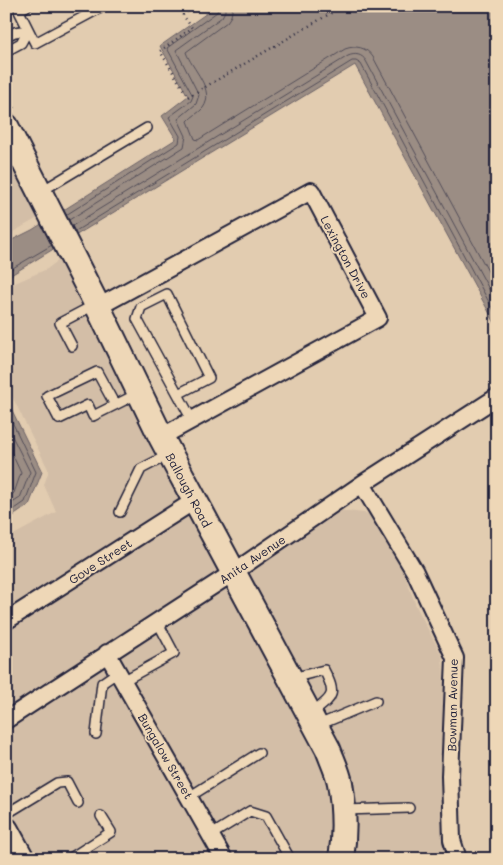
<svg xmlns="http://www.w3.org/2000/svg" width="503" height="865" font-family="Mali,sans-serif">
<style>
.built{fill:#d3bea7}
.water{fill:#9b8d84;stroke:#6b6267}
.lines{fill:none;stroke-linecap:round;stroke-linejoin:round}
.shore{stroke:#524d58;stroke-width:1}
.lane-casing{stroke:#22223b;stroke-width:12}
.street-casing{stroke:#22223b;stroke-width:20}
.secondary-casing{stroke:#22223b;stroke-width:28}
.path{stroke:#22223b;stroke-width:2.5;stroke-dasharray:1 4;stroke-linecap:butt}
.lane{stroke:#eed7b7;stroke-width:9}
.street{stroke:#eed7b7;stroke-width:16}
.secondary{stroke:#eed7b7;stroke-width:24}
.labels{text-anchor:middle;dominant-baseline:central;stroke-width:4;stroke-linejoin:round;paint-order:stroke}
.street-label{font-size:12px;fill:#22223b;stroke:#eed7b7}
</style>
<rect width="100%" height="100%" fill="#e2ccb0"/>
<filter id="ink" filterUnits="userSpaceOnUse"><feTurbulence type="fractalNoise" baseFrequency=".02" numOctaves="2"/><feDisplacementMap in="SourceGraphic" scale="10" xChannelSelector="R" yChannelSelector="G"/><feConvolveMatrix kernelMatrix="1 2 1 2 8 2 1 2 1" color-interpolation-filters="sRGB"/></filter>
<g filter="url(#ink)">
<!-- built -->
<path class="built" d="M6,142L43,215L6,236Z
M64,256L185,498L6,612V539L56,512L44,485L48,473V469L6,384V287L47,269Z
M338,510L372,514L399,559L416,606L442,656L446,700L451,859H349L351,820L244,575Z
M192,512L224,569L6,710V631Z
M231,583L333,783L336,843L313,859H233L118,656Z
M105,664L216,859H31L6,816V730Z"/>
<!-- water -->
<path class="water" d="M217,6H497V327L355,65L6,278V243L32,230L176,139L162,116L188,96L160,46Z
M6,398L42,472L29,505L6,521Z"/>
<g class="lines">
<!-- shore -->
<path class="shore" d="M233,6L231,16L227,22L186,52C191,68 216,90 203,108C199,113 192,116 188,121L195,139L198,140L345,49C356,45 366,47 373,57L497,288
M66,215L179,143L180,136L169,117L191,101L193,96L167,48L217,12L219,6
M69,220L184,147L186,136L178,119L196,104L199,95L176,50L222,17L225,11V6
M72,226L348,56C355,53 362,54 366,61L497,304
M74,232L352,61H356L361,64L497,317
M6,272L52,245
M6,409L36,472L25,502L6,515
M6,424L30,472L20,498L6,507
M6,441L21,473L14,493L6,498"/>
<!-- lane casing -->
<g class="lane-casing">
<path id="lane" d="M27,6L19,11L35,43L104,6
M6,36L15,32L28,30
M6,51L21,43L28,30
M40,192L147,128
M72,346L60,323L96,304
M178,394L209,378L167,294L141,307L137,319L192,420
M115,405L97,372L47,396L59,419L88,405L93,416L139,393
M120,512L141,469L170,454
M292,678L324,670C338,697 332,697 310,715
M123,681L174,653L157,621
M316,726L376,701
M96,734L102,683L118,672
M189,797L259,753
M344,810L409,808
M6,814L57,783L67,782L78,803
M211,835L250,811L266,816L290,859
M69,859L111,832L101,816"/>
</g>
<!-- street casing -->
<g class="street-casing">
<path id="street" d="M98,307L311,191L378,318L161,437
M362,484L415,572L455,658L450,776L452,840L458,859
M6,621L194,501
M107,653L224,859
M6,720L234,572L362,484L497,397"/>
</g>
<!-- secondary casing -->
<g class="secondary-casing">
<path id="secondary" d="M6,126L98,307L161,437L328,749C332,760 338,772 340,783C344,807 345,834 341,859
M6,830L22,859"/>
</g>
<!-- path -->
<path class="path" d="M196,6L183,15L192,28L160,51L188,97L343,6
M6,94L15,110"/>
<!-- lane -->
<use href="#lane" class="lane"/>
<!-- street -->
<use href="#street" class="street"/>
<!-- secondary -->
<use href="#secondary" class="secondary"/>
</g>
</g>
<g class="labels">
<!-- street labels -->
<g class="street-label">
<text transform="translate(346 257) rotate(62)">Lexington Drive</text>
<text transform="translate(189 490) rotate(62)">Ballough Road</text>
<text transform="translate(252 559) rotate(-34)">Anita Avenue</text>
<text transform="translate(100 561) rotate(-33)">Gove Street</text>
<text transform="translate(452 705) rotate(-89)">Bowman Avenue</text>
<text transform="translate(166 756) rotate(60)">Bungalow Street</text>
</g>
</g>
<!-- margin -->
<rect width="503" height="865" fill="none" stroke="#eed7b7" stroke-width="25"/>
<rect x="12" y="12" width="478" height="840" fill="none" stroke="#22223b" stroke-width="2" filter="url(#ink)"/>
</svg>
